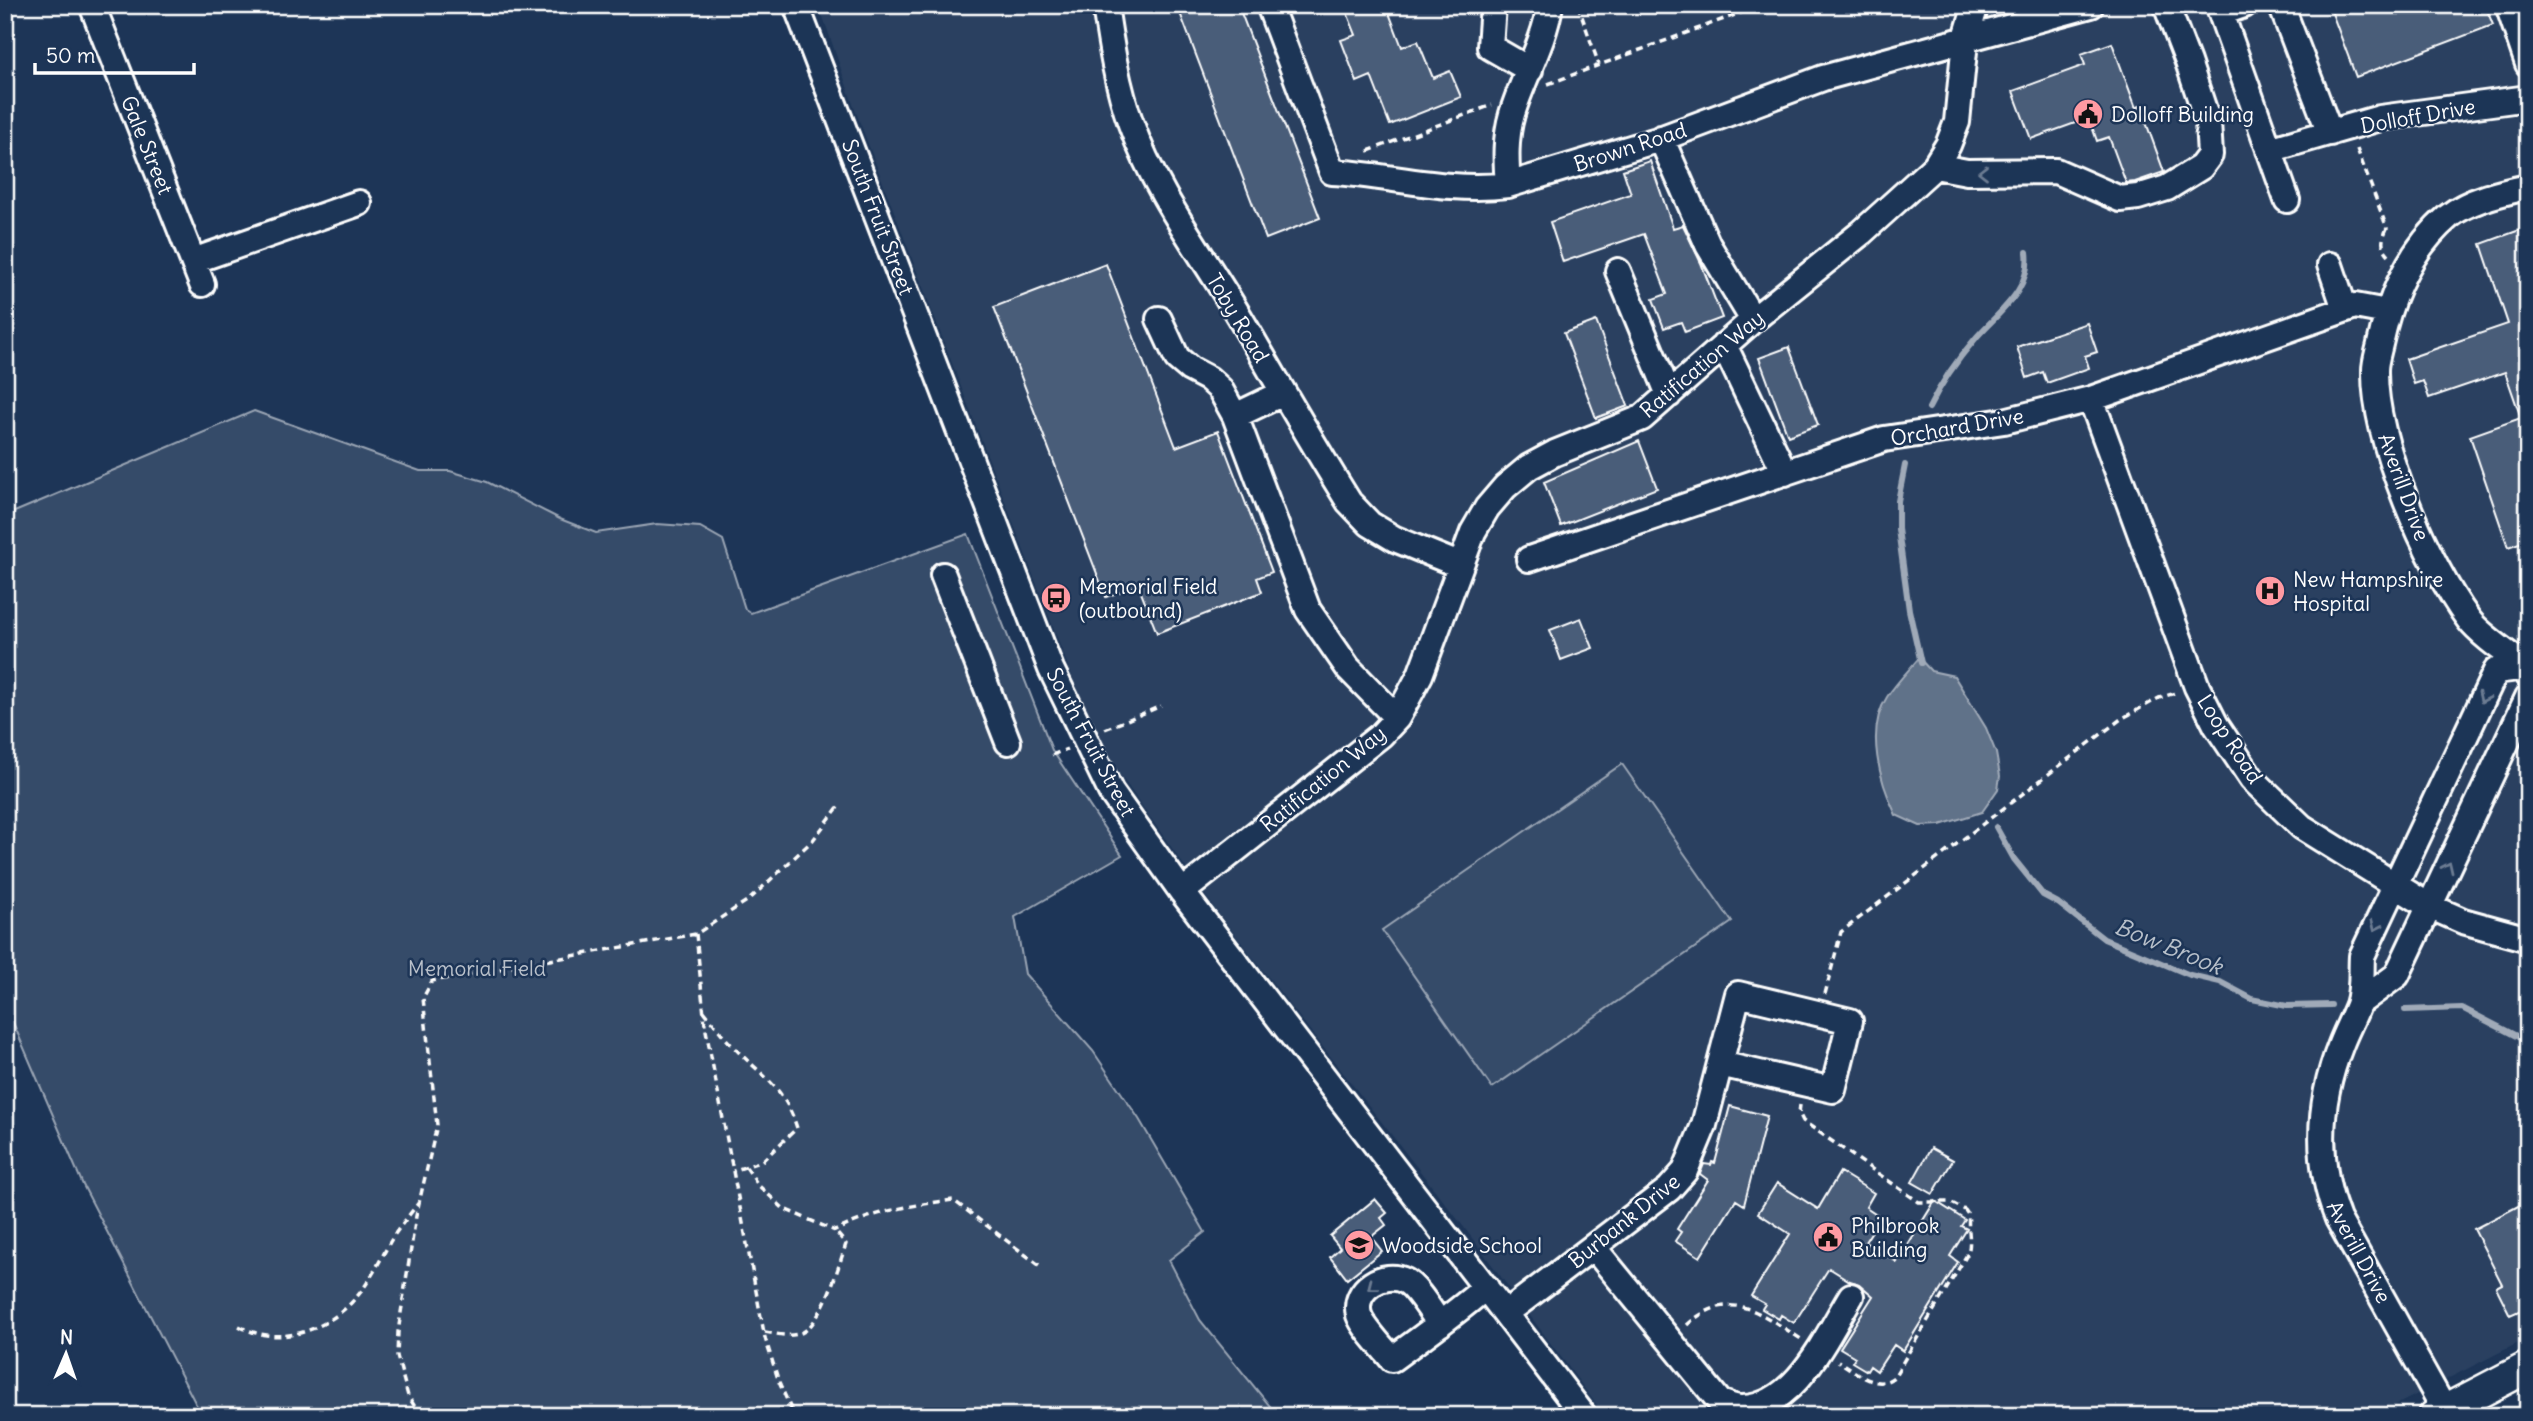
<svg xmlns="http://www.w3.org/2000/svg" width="2533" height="1421" font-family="Delius,sans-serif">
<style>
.built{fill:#2a4161}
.green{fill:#364b69;stroke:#9aa5b4;stroke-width:2}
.water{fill:#617289;stroke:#a0aab8;stroke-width:2}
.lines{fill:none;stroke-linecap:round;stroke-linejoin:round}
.stream{stroke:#a0aab8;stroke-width:6}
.building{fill:#4a5d79;stroke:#fff;stroke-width:2}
.minor-casing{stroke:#fff;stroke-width:30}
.major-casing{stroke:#fff;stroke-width:35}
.path{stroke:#fff;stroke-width:3.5;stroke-dasharray:7 5;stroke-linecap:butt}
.minor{stroke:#1d3557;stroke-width:24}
.major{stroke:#1d3557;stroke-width:30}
.oneway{stroke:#6c7c92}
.labels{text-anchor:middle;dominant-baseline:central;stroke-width:5;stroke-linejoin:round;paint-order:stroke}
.poi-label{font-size:21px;fill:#fff;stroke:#1d3557;text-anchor:start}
.street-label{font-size:21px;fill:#fff;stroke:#1d3557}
.park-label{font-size:21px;fill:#b9c0ca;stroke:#1d3557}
.water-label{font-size:23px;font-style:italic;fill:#b8c0ca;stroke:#1d3557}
</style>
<rect width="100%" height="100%" fill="#1d3557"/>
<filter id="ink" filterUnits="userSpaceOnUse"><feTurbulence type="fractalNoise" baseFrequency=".0143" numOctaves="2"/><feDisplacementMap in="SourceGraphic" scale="14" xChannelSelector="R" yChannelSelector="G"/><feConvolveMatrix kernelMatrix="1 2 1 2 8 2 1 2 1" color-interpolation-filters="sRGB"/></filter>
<g filter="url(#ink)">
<!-- built -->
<path class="built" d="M819,5H2528V1338L2374,1416H1605L1463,1226L1215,909L1113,765L1089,721L854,107Z"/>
<!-- green -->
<path class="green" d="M254,411L420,471H450L487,482L560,519L596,533L657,524L700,527L723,540L745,609L751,613L968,534L1052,750L1122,855L1015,917L1025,974L1093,1051L1139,1119L1205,1232L1169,1260L1200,1320L1278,1416H202L83,1185L5,1004V516Z
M1622,764L1732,922L1492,1088L1382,930Z"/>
<!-- water -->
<path class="water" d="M1919,658L1931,671L1954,676L1986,728L1996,753L2000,776L1998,789L1982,812L1940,825L1920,826L1896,815C1880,782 1865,731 1887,697C1896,683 1908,671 1919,658Z"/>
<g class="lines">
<!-- stream -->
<path class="stream" d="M1929,408C1941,383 1957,360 1975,339C1997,313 2032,291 2027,252
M1905,465L1898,501V529L1909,610L1921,663
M1996,827L2014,859L2043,895L2058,903L2104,939L2190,975L2220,982L2252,999L2287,1006L2331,1005
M2405,1010L2462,1008L2528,1042"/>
</g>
<!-- building -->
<path class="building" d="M1177,5H1238L1320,218L1266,239Z
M1344,5H1386L1402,47L1418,41L1433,78L1450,71L1461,97L1390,125L1371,76L1357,82L1341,40L1356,35Z
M2329,5H2485L2493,25L2356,77Z
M2112,43L2136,108L2140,106L2164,172L2135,182L2126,183L2109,137L2097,141L2089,118L2031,139L2013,91L2085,65L2081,54Z
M1650,161L1673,228L1683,225L1701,263L1722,318L1685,332L1681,322L1664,328L1653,299L1667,294L1644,234L1563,262L1550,222L1631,194L1623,170Z
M2528,227V540L2508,547L2470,436L2521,418L2505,372L2429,398L2423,381L2414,384L2406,359L2508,324L2481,244Z
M1106,264L1176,447L1218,431L1272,572L1257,578L1262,592L1157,633L1138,585L1106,597L994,307Z
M1596,321L1628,406L1596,418L1564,333Z
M2087,323L2097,352L2085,356L2089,368L2047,383L2043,372L2027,378L2017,347Z
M1789,347L1818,425L1788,436L1759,358Z
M1639,441L1657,488L1561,526L1544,482Z
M1581,618L1593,648L1561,660L1550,630Z
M1730,1106L1767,1116L1744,1205L1736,1200L1700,1257L1675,1241L1681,1232L1677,1229L1708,1180L1700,1174L1704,1164L1711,1165L1712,1162L1715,1163Z
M1931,1148L1953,1160L1933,1194L1912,1182Z
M1840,1172L1874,1193L1866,1207L1881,1217L1865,1242L1897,1262L1935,1201L1965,1220L1961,1226L1967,1229L1950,1256L1958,1262L1903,1351L1894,1345L1877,1371L1870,1366L1867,1371L1852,1362L1855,1357L1840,1348L1873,1296L1859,1284L1850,1281L1829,1268L1794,1323L1781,1315L1779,1319L1762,1309L1765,1304L1751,1296L1790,1234L1758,1213L1777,1183L1818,1209Z
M1375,1199L1387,1213L1381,1218L1386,1225L1371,1237L1382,1251L1347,1279L1330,1257L1340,1248L1330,1236Z
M2528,1201V1307L2510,1315L2496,1287L2502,1284L2474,1229Z"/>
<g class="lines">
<!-- minor casing -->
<g class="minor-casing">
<path id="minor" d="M92,5L202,284
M796,5L1051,669L1111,792L1182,892L1584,1416
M1105,5C1111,46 1117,86 1131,124C1157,197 1205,257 1243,323C1278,383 1312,443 1349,502L1370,524L1395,539L1459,565
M1269,5L1332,172C1391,175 1448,193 1508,185L1657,140L1823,78L2091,5
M1493,5L1490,47L1530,70
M2218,5L2287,200
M2281,5L2330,133
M2508,5L2528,64
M2221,13L2244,5
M1661,138L1708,245L1753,320
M2269,150L2380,118L2528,98
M1935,166L1967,172L2056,171L2120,199L2138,197L2167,188L2201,167L2210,155L2208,122L2188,62L2166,5
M1508,185C1506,161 1505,138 1512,114C1523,77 1544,44 1550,5
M193,261L359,203
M2330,265L2345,309
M1618,271L1669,395
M1159,319L1177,358L1190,369L1209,379L1220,389L1235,416
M1724,345L1785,473
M1283,393L1235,416L1308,610L1348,668L1397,718
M2091,399L2197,687L2216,725L2252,779L2302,827L2429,906L2463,921L2528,939
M1529,559L1884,439L2004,421L2091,399L2355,306L2387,312
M943,575L1008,742
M2526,667C2510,655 2480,635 2469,620C2427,563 2374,442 2375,370C2375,362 2378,353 2380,344C2390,296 2410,249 2449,216C2469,200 2503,192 2528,187
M1182,892L1381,735L1397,718L1420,675L1473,532L1487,508L1505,487L1529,467L1555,453L1642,418L1753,320L1861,233L1935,166L1948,145L1957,122L1965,41L1976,5
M2359,1003L2397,975L2528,697
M1594,1248L1720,1402C1727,1404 1734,1408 1741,1408C1795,1409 1827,1335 1851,1296
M1506,1313L1669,1189L1685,1171L1704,1125L1738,994L1850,1021L1833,1090L1720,1064
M1440,1324C1432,1313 1416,1286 1405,1281C1384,1270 1352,1289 1359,1315C1363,1327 1383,1348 1392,1359C1424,1336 1456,1313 1486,1287
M2448,1416L2338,1219C2315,1161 2318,1102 2341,1044C2346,1031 2353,1018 2358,1005C2363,990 2361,971 2362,956L2496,671L2526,667L2528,675"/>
</g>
<!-- major casing -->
<g class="major-casing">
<path id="major" d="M2434,1416L2528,1367"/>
</g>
<!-- path -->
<path class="path" d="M1578,5L1599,65
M1548,84L1762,5
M2357,149L2387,228C2382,240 2380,245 2389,255
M1368,151L1492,105
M1105,729L1161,706
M1052,755L1067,749
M696,934L705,1025L765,1338L779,1382L794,1416
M1825,994L1841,932L2121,719L2159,698L2175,693
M704,1011C712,1021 720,1032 729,1042C758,1074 783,1083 797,1128L762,1161L733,1171
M1800,1105L1799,1113L1803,1121L1919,1202H1950L1965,1210L1969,1216C1967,1229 1972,1240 1968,1253L1894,1377C1876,1392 1855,1371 1838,1361
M746,1167L758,1185L784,1209L835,1231C872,1212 911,1205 953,1200L1039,1265
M1687,1325C1731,1286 1761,1314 1801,1339
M239,1326C277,1347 323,1332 352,1302C368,1286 379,1262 390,1242C398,1228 409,1216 419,1202
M765,1332C776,1334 792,1338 803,1332C823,1321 839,1265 846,1244L835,1231
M421,1416L408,1396L397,1356L398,1332L416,1216L437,1125L423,998L432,981L696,934L750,899L813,840L839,806"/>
<!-- minor -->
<use href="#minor" class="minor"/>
<!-- major -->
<use href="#major" class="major"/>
</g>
<!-- one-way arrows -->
<defs><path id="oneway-chevron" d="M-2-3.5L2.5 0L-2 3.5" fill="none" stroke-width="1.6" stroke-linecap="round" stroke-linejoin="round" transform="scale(1.75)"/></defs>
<g class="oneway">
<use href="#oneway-chevron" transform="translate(1983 172) rotate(-180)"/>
<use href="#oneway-chevron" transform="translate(2483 698) rotate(115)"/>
<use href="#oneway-chevron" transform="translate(2448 867) rotate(-65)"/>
<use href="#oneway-chevron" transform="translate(2376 926) rotate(115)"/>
<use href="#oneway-chevron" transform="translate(1372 1286) rotate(142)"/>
</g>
</g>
<!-- icons -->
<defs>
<g id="civic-disc" transform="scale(1.575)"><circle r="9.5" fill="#ff9aa2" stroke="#1d3557"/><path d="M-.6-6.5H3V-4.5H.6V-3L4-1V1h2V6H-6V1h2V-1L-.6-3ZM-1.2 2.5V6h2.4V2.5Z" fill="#111"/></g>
<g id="hospital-disc" transform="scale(1.575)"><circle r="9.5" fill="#ff9aa2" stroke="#1d3557"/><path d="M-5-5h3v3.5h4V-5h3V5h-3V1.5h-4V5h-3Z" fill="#111"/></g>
<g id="bus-disc" transform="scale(1.575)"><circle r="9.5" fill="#ff9aa2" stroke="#1d3557"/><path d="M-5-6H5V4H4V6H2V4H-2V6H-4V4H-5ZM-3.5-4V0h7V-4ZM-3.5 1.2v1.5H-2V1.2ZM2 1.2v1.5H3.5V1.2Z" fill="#111"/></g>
<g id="school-disc" transform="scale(1.575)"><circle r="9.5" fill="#ff9aa2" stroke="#1d3557"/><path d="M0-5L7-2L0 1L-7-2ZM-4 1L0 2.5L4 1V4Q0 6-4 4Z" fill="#111"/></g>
</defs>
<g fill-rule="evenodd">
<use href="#civic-disc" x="2088" y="114"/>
<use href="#hospital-disc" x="2270" y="591"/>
<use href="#bus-disc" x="1056" y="598"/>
<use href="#civic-disc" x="1828" y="1237"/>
<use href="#school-disc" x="1359" y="1245"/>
</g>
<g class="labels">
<!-- poi labels -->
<g class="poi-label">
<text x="2111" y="114">Dolloff Building</text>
<text x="2293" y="579">New Hampshire<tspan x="2293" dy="24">Hospital</tspan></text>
<text x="1079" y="586">Memorial Field<tspan x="1079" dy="24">(outbound)</tspan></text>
<text x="1851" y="1225">Philbrook<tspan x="1851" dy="24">Building</tspan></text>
<text x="1382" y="1245">Woodside School</text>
</g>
<!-- street labels -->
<g class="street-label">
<text transform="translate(2418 116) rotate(-10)">Dolloff Drive</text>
<text transform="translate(147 145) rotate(68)">Gale Street</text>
<text transform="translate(1630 147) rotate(-18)">Brown Road</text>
<text transform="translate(878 217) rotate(69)">South Fruit Street</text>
<text transform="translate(1238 318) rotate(59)">Toby Road</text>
<text transform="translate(1702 364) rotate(-40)">Ratification Way</text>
<text transform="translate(1957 427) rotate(-10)">Orchard Drive</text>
<text transform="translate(2404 487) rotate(70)">Averill Drive</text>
<text transform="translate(2230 739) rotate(57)">Loop Road</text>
<text transform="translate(1091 742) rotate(62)">South Fruit Street</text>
<text transform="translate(1323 779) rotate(-39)">Ratification Way</text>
<text transform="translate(1624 1221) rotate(-39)">Burbank Drive</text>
<text transform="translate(2359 1252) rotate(62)">Averill Drive</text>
</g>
<!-- park labels -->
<g class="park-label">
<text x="477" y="968">Memorial Field</text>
</g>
<!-- water labels -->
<g class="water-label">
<text transform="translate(2169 946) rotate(22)">Bow Brook</text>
</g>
</g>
<!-- margin -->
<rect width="2533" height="1421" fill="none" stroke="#1d3557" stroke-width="28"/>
<rect x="14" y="14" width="2505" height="1393" fill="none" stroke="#fff" stroke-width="2.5" filter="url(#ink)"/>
<!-- north arrow -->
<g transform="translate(66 1354) rotate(2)" stroke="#1d3557" stroke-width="5" paint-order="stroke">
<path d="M0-5L12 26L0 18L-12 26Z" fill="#ffffff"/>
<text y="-10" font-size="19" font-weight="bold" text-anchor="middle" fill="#ffffff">N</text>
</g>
<!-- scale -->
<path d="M35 63v10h159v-10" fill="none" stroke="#ffffff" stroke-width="3.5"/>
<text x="46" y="63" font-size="21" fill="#ffffff" stroke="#1d3557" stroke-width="5" paint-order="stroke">50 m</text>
</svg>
